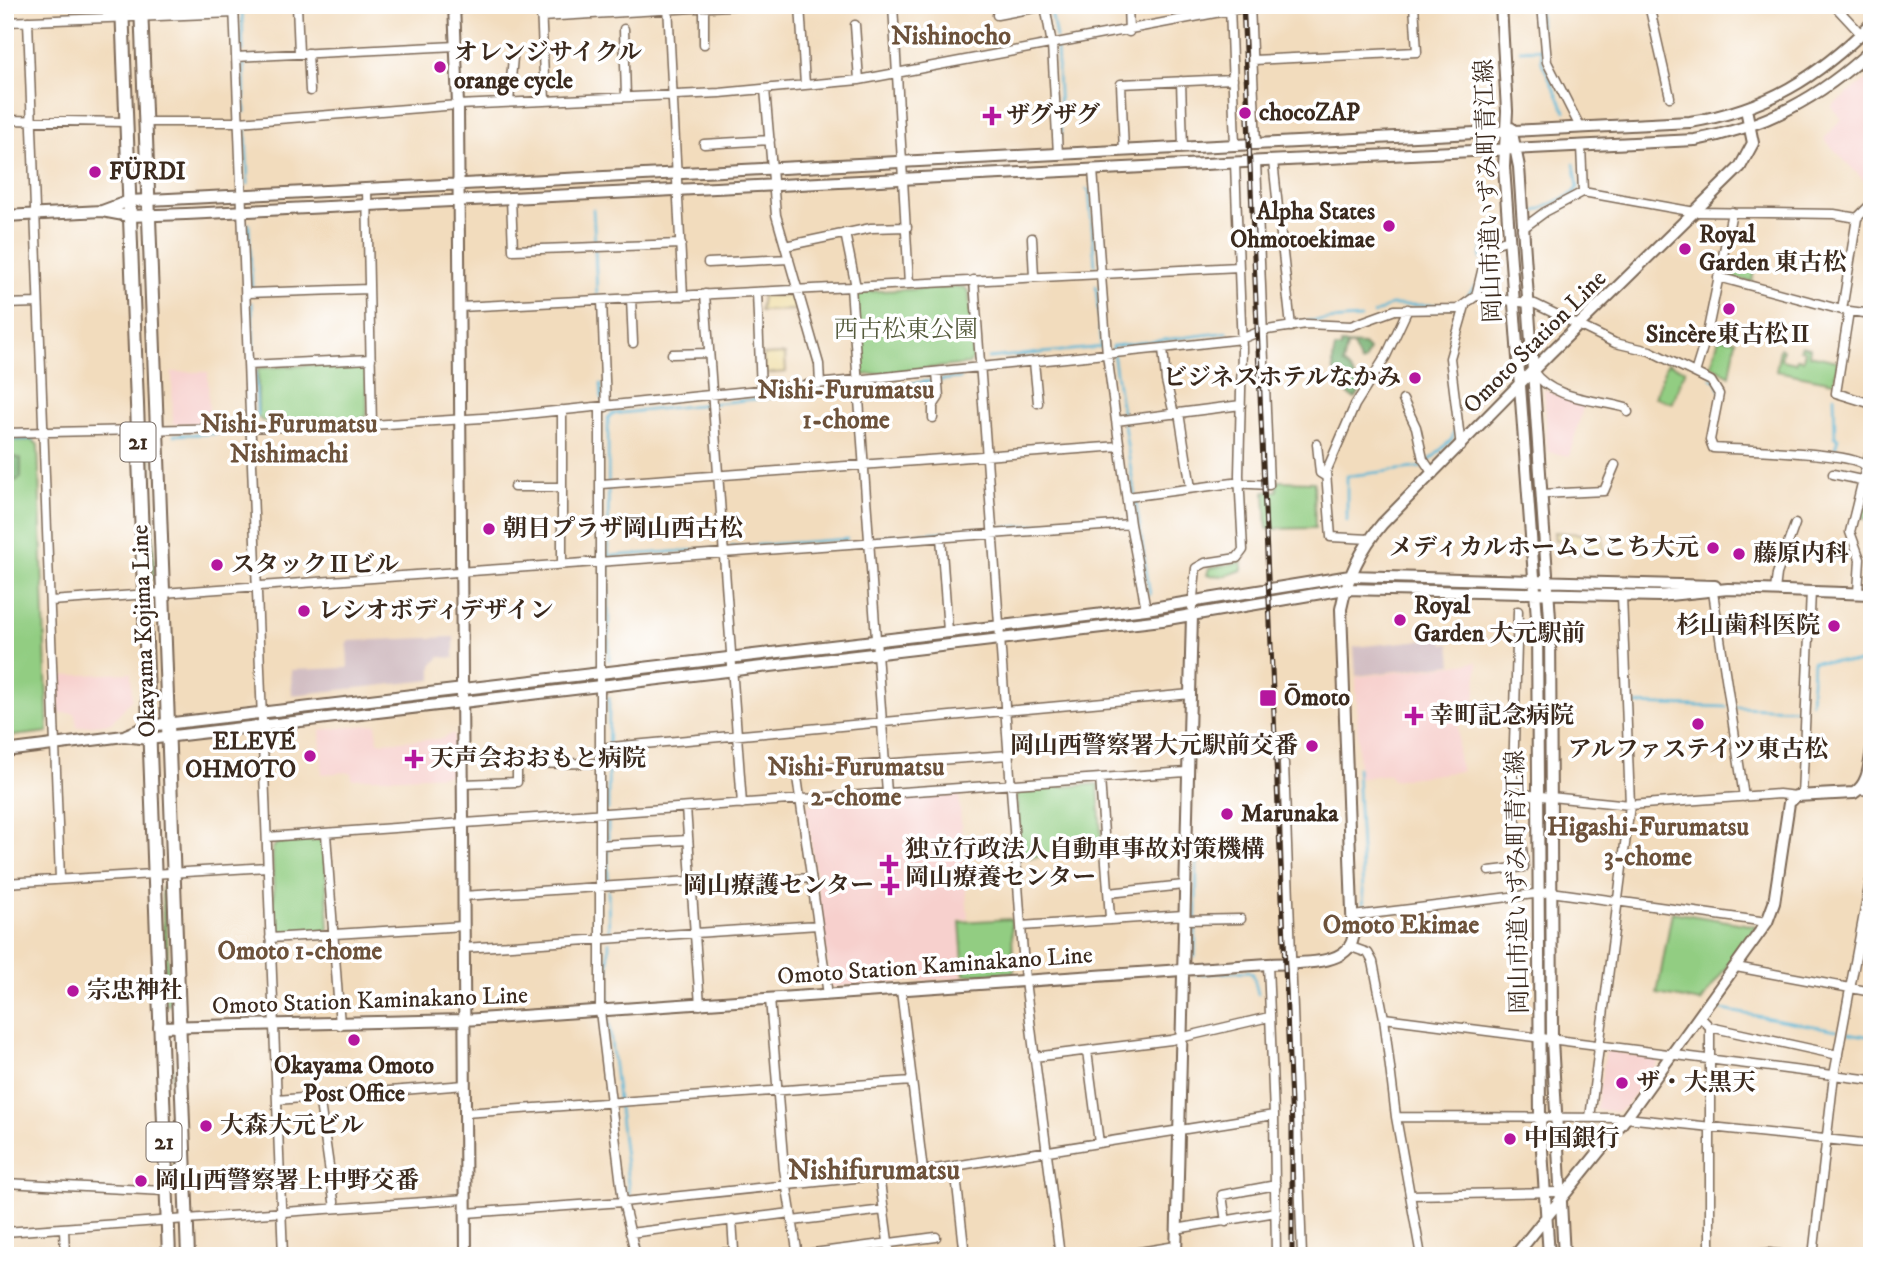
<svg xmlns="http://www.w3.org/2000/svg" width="1877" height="1261" font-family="'IM FELL DW Pica','Noto Serif JP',serif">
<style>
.built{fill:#f7d0cd}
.industrial{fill:#d2bec3}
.green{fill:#92cd82;stroke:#667c50;stroke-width:2}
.forest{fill:#75b070;stroke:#586d47;stroke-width:2}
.sand{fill:#eeda9e;stroke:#94825e;stroke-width:2}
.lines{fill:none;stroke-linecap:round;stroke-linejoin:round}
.stream{stroke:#56b5d5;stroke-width:2.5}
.street-casing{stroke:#7b6856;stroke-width:11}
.secondary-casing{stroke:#7b6856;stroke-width:14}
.primary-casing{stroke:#7b6856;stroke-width:16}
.street{stroke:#fff;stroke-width:8}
.secondary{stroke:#fff;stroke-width:10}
.primary{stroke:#fff;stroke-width:12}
.rail-casing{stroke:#3b2a1e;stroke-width:5}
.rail{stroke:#fff;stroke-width:2.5;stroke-dasharray:8;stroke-linecap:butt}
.poi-dot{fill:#b5179e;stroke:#fff;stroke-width:2.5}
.labels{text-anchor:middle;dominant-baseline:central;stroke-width:7;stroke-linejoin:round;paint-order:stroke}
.shield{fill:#fff;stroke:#766a62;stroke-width:2}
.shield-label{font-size:23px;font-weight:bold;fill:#3b2a1e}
.poi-label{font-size:24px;font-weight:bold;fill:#3b2a1e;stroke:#fff;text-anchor:start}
.street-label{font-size:24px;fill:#3b2a1e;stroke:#fff}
.park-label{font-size:24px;fill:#555b3c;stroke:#fff}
.neighbourhood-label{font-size:26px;font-weight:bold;fill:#6d523b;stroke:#fff}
.quarter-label{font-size:28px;font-weight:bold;fill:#6d523b;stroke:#fff}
</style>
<rect width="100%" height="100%" fill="#fff"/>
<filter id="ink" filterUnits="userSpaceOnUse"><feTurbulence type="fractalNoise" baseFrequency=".0143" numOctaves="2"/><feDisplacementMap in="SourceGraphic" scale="14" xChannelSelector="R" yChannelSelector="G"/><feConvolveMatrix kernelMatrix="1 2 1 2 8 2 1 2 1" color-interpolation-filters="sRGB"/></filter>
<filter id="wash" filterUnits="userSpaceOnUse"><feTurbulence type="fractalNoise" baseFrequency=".00686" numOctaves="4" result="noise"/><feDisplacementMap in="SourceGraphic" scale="28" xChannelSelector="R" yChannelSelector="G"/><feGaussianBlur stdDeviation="1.57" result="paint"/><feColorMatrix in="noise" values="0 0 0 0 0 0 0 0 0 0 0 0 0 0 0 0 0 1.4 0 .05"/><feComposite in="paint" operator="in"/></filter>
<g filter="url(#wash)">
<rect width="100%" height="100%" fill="#f2dcbd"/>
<!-- built -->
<path class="built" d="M1867,79L1872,82V189L1824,139L1842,119L1831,107Z
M172,372H208L209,423L173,424Z
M1544,389L1563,398L1575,397L1585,401L1569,456L1548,452Z
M1478,662L1475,701L1458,717V758L1462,771L1392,780L1390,774L1359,778L1356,677Z
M131,673L132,699L111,723L77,727L75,713H59L57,676Z
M376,724L378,742L441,739L454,733V775L352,779L351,772L322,774L320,730Z
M959,795L968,919L959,920L962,978L831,987L806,809L808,805Z
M1606,1050L1660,1060L1626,1106L1616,1112L1596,1109Z"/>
<!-- industrial -->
<path class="industrial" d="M454,637V658L440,657L432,665V680L292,695L291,670L348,668L347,641Z
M1443,638L1444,644H1450L1452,664L1356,676L1354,647Z"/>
<!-- green -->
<path class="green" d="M1725,265L1754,270L1752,282L1727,276Z
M964,287L969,292L973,358L969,364L865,375L860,371L856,296L859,292Z
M1719,338L1736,340L1730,376L1711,365Z
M1801,346L1810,348L1809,355L1838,361L1834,382L1776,371L1780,348L1783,349L1781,360L1796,363L1797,359L1803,360L1805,351L1800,350Z
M363,362L367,365V415L363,419L262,421L258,417V368Z
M1667,363L1685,370L1672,403L1655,397Z
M33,440L38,445L48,732L5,737V441Z
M150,451L155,577L153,581L148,500Z
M1870,477L1872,478V521L1857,516L1865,483H1868Z
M1278,481L1314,482L1315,528L1267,529L1265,492L1277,491Z
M1242,562V570L1225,576L1207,575L1209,568Z
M439,699L279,719L277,716Z
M1098,784L1102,852L1021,858L1016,794L1021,790Z
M321,840L324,842L329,928L326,931L280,934L275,930L272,849L277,843Z
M165,887L170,1005H165L162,888Z
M1672,912L1756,926L1701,1002L1657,994Z
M1011,919L1014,972L964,975L960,922Z
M172,1059L176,1131L174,1192Z"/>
<!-- forest -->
<path class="forest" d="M1341,344L1364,345L1369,350L1364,362L1361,363L1353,346H1347L1343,364C1353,370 1358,382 1359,393L1355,399C1337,387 1329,370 1335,348H1341Z
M5,454L21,459V478L15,481L5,478Z"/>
<!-- sand -->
<path class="sand" d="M795,295L800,310L760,311L762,296Z
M785,354L786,372L764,374L763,355Z
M1554,532L1603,536V554H1568L1567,540H1555Z"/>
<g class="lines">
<!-- stream -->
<path class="stream" d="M242,5L243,51
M1050,5L1056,38
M1539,9L1542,63L1565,111
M900,33L904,68
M1057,48L1061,136
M1520,50L1540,49
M244,63L245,112
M246,130L248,184
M1086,189L1089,191L1095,265
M593,209L595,243
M1531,214L1574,193L1578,187L1574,164
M249,224L252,288
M595,250L597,295
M1481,259L1483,246L1499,236
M1096,286L1101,347
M1467,297L1475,286
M252,303L254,359
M1374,314L1390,305H1456L1462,302
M1292,322L1361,318
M1112,346L1150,595
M1113,346L1228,332
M988,358L1103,347
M255,371L257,417
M1711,378L1717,381L1721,391
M601,384L602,400
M174,435L240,433
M55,438L86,437
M5,440L33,439
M1833,455L1838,438L1835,437L1834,396
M1347,521V476L1423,467L1452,439L1455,429
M1002,528L1064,523
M876,537L981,529
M731,547L847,539
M609,556L714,549
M609,660L608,418L612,414L961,378
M1811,703L1813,661L1872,663
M1631,704L1727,707
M1734,707L1800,709
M1357,768L1364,912
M608,810L609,697
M608,816V841
M608,848V883
M608,890L609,936
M1195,957L1197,855
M1196,974L1249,971L1253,974L1258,994
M608,1005L609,942
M1717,1009L1837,1030
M608,1016L631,1208L643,1256
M1849,1033L1872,1037"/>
</g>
</g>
<g filter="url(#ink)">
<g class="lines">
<!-- street casing -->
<g class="street-casing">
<path id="street" d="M234,5L283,1256
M297,5L299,53
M541,5L545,101
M668,5L683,296
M800,5L805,85
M893,5L909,284
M1045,5L1052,45L1058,154
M1128,5L1129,32
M1230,5L1235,145
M1250,5L1256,144
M1542,5L1547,62L1580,127
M1649,5L1670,97
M1834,5L1861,34
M997,15L1045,6
M541,17L745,5
M28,21L60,879
M5,22L235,13
M855,25L859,80
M624,29L626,97
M704,44V8
M308,53L310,91
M236,57L456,46
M1253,60L1417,52L1414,5
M1181,81L1183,148
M765,89L776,215L819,364L820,384
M509,102L513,57
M5,120L125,122
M145,122H239L458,105L720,93L859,80L1258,5
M704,144L770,140
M1581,146L1583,192
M1124,151L1121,84L1233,79
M1273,161L1291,327
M1093,170L1107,354L1130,524L1146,609
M367,190L372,425
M511,198L513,250L681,244
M1522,229L1545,212L1583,192L1695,212L1834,214L1857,218
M845,233L856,287
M1032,238L1034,277
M785,246L871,228L907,227
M708,263L789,259
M1718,277L1842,310L1872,314
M974,280L1025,981L1060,1256
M851,287L887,793
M757,292L761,391
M247,293L369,289
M705,294L742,804
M1476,296L1488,246L1509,239
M631,298L633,343
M602,300L606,407
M5,304L38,303
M460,307L1239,267
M1842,310L1857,218L1872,203
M1849,311L1836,393L1872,404
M1163,348L1166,381L1174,414
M672,354L709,353
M1034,362L1038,403
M249,365L371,359
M1533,371C1553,400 1594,399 1626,408L1628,412
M1695,373L1707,334L1732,212
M1403,400L1416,427L1423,459L1433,474
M600,407V1011L623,1202L636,1256
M562,410V564
M1179,413L1191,488
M933,418V406L939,397L937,372
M1116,421L1241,405
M5,433L372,425L498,417L1163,348L1241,339L1261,331L1306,324L1351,326L1395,310L1458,309L1476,296L1535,304L1615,343L1650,351L1711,381L1719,394L1710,440L1713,448C1739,450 1851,452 1864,465
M1317,444L1320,473L1325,476
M1461,447L1450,358L1465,306
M1833,474L1861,480
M601,484L1120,446
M514,487H562
M1541,494L1604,491L1615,465
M1127,497L1233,483L1269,485L1256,162
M941,537L948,631
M1370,539L1331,537L1326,472L1355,405L1386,356L1408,309
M1775,590L1777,574L1795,524
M1713,592L1744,797
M1858,593L1860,559L1850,532L1872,443
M51,601L1130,524
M1192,607L1196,568L1205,563L1237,558L1243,550L1239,475L1242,349L1235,163
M600,748L1191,694
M1284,763L1302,1256
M1100,778L1110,918
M463,784L517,782V764L600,763
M1860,790L1872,791
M1512,793L1630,805L1779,794L1796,796
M1802,796L1811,591
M686,808L700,1005
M326,834L340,1025
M267,837L1186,772
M600,845L688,840
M1489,871L1524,867L1521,837L1512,810L1518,611
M5,883L268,867
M690,886L811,878
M1109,893L1184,885
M463,896L690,881
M1353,916L1551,892L1767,922
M1184,920L1241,919
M1021,926L1184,915
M270,938L464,926
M1860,938L1872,940
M1351,947L1368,953L1373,962L1384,1018L1396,1117L1421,1256
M464,948L818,925
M1268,964L1274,1115L1276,1256
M1736,967L1872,992
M901,990L923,1171
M828,995L796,770L1009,755
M770,999L784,1169L798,1256
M1700,1017L1710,1027V1256
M1384,1018L1872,1080
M1710,1027L1838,1055
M1087,1051L1099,1143
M1034,1057L1171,1040L1269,1017
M319,1096L335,1208
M277,1100L465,1085
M465,1113L912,1081
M1396,1117L1626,1118L1872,1144
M1590,1118L1630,805L1622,595
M955,1167L965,1256
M879,1175L890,1256
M5,1183L165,1191
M1411,1195L1558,1192
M466,1213L623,1202L923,1171L1274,1115
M792,1221L884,1210
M1226,1222L1222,1195L1276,1185
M64,1228L65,1256
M1176,1229L1276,1212
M5,1232L466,1199
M630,1233L791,1213
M798,1255L936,1237
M699,1256L734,1251L732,1219
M1115,1256L1176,1246
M1713,1256L1769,1253L1795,1256
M1813,1256L1834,1075L1872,871"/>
</g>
<!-- secondary casing -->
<g class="secondary-casing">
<path id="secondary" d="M454,5L458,105L466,1256
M1501,5L1507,111L1504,167L1537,618L1540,1119L1549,1256
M1511,128L1519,167L1550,618L1552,1040L1564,1256
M102,211L129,201L1690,122C1767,109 1817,78 1872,23
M5,216L102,211L129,216L186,214L1695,140C1765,127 1820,98 1872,49
M126,735L148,726L1146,609L1350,576L1715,586
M5,751L124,736L148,739L1162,620L1345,589L1659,596L1728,589L1872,594
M159,1027L464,1020L1268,964C1293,962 1347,968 1353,938L1341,609C1347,578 1361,549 1382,524L1550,353L1740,167L1753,143L1746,109
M1176,1256L1192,615
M1515,1256L1626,1118L1767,922L1774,903L1789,803L1796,796L1854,793C1869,784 1869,764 1872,749"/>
</g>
<!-- primary casing -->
<g class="primary-casing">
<path id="primary" d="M122,5L169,1256
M141,5L188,1256"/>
</g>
<!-- street -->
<use href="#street" class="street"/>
<!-- secondary -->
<use href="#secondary" class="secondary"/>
<!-- primary -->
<use href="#primary" class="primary"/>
<!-- rail casing -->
<g class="rail-casing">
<path id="rail" d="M1243,5L1292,1127V1256"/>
</g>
<!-- rail -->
<use href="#rail" class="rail"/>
</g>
</g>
<!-- markers -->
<g class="poi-dot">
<circle cx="440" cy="67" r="7"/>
<circle cx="1245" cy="113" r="7"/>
<path d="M988.5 105.5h7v7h7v7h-7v7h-7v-7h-7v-7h7z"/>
<circle cx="95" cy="172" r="7"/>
<circle cx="1389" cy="226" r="7"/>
<circle cx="1685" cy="249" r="7"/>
<circle cx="1729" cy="309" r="7"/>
<circle cx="1415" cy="378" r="7"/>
<circle cx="489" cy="529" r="7"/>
<circle cx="1713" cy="548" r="7"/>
<circle cx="1739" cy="554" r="7"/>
<circle cx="217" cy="565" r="7"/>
<circle cx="304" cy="611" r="7"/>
<circle cx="1400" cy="620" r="7"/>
<circle cx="1834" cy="626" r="7"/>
<rect x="1259" y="689" width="18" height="18" rx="3.5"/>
<path d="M1410.5 705.5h7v7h7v7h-7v7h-7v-7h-7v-7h7z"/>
<circle cx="1698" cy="724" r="7"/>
<circle cx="1312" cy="746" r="7"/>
<circle cx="310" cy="756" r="7"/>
<path d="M410.5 748.5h7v7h7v7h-7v7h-7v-7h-7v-7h7z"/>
<circle cx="1227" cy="814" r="7"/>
<path d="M885.5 853.5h7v7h7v7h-7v7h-7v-7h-7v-7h7z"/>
<path d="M886.5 875.5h7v7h7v7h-7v7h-7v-7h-7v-7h7z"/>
<circle cx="73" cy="991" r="7"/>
<circle cx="354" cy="1040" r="7"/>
<circle cx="1622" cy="1083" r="7"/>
<circle cx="206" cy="1126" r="7"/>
<circle cx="1510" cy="1139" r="7"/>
<circle cx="141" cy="1181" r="7"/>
</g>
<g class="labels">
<!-- shield labels -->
<g class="shield">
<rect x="120.5" y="422.5" width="35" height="39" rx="5"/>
<rect x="146.5" y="1122.5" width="35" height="39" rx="5"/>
</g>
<g class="shield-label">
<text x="138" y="442">21</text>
<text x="164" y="1142">21</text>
</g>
<!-- poi labels -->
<g class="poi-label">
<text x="454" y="53">オレンジサイクル<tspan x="454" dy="28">orange cycle</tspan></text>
<text x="1259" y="113">chocoZAP</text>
<text x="1006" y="116">ザグザグ</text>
<text x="109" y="172">FÜRDI</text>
<text x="1375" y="212" text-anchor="end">Alpha States<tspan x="1375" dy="28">Ohmotoekimae</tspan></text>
<text x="1699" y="235">Royal<tspan x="1699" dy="28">Garden 東古松</tspan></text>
<text x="1729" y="335" text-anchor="middle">Sincère東古松Ⅱ</text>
<text x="1401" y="378" text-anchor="end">ビジネスホテルなかみ</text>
<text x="503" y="529">朝日プラザ岡山西古松</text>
<text x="1699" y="548" text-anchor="end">メディカルホームここち大元</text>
<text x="1753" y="554">藤原内科</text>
<text x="231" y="565">スタックⅡビル</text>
<text x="1414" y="606">Royal<tspan x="1414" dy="28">Garden 大元駅前</tspan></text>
<text x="318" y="611">レシオボディデザイン</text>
<text x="1820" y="626" text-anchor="end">杉山歯科医院</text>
<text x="1284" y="698">Ōmoto</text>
<text x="1430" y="716">幸町記念病院</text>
<text x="296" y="742" text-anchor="end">ELEVÉ<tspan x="296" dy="28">OHMOTO</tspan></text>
<text x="1298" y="746" text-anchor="end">岡山西警察署大元駅前交番</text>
<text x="1698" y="750" text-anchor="middle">アルファステイツ東古松</text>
<text x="430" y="759">天声会おおもと病院</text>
<text x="1241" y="814">Marunaka</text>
<text x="905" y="850">独立行政法人自動車事故対策機構<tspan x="905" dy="28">岡山療養センター</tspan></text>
<text x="874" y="886" text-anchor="end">岡山療護センター</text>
<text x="87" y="991">宗忠神社</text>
<text x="354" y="1066" text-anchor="middle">Okayama Omoto<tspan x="354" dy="28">Post Office</tspan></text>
<text x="1636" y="1083">ザ・大黒天</text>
<text x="220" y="1126">大森大元ビル</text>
<text x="1524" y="1139">中国銀行</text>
<text x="155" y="1181">岡山西警察署上中野交番</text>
</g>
<!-- street labels -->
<g class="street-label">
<text transform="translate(1489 191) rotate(-92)">岡山市道いずみ町青江線</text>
<text transform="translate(1535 342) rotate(-45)">Omoto Station Line</text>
<text transform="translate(144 631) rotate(-92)">Okayama Kojima Line</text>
<text transform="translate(1518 882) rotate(-91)">岡山市道いずみ町青江線</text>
<text transform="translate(935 966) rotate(-4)">Omoto Station Kaminakano Line</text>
<text transform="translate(370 1001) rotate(-2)">Omoto Station Kaminakano Line</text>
</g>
<!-- park labels -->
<g class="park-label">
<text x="906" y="330">西古松東公園</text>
</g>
<!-- neighbourhood labels -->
<g class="neighbourhood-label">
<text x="951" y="36">Nishinocho</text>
<text x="846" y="390">Nishi-Furumatsu<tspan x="846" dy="30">1-chome</tspan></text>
<text x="289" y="424">Nishi-Furumatsu<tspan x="289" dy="30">Nishimachi</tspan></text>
<text x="856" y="767">Nishi-Furumatsu<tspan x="856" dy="30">2-chome</tspan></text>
<text x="1648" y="827">Higashi-Furumatsu<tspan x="1648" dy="30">3-chome</tspan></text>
<text x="1401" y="925">Omoto Ekimae</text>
<text x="300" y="951">Omoto 1-chome</text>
</g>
<!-- quarter labels -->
<g class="quarter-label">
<text x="874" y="1170">Nishifurumatsu</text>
</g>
</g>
<!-- margin -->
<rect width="1877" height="1261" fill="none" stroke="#fff" stroke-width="28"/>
</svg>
